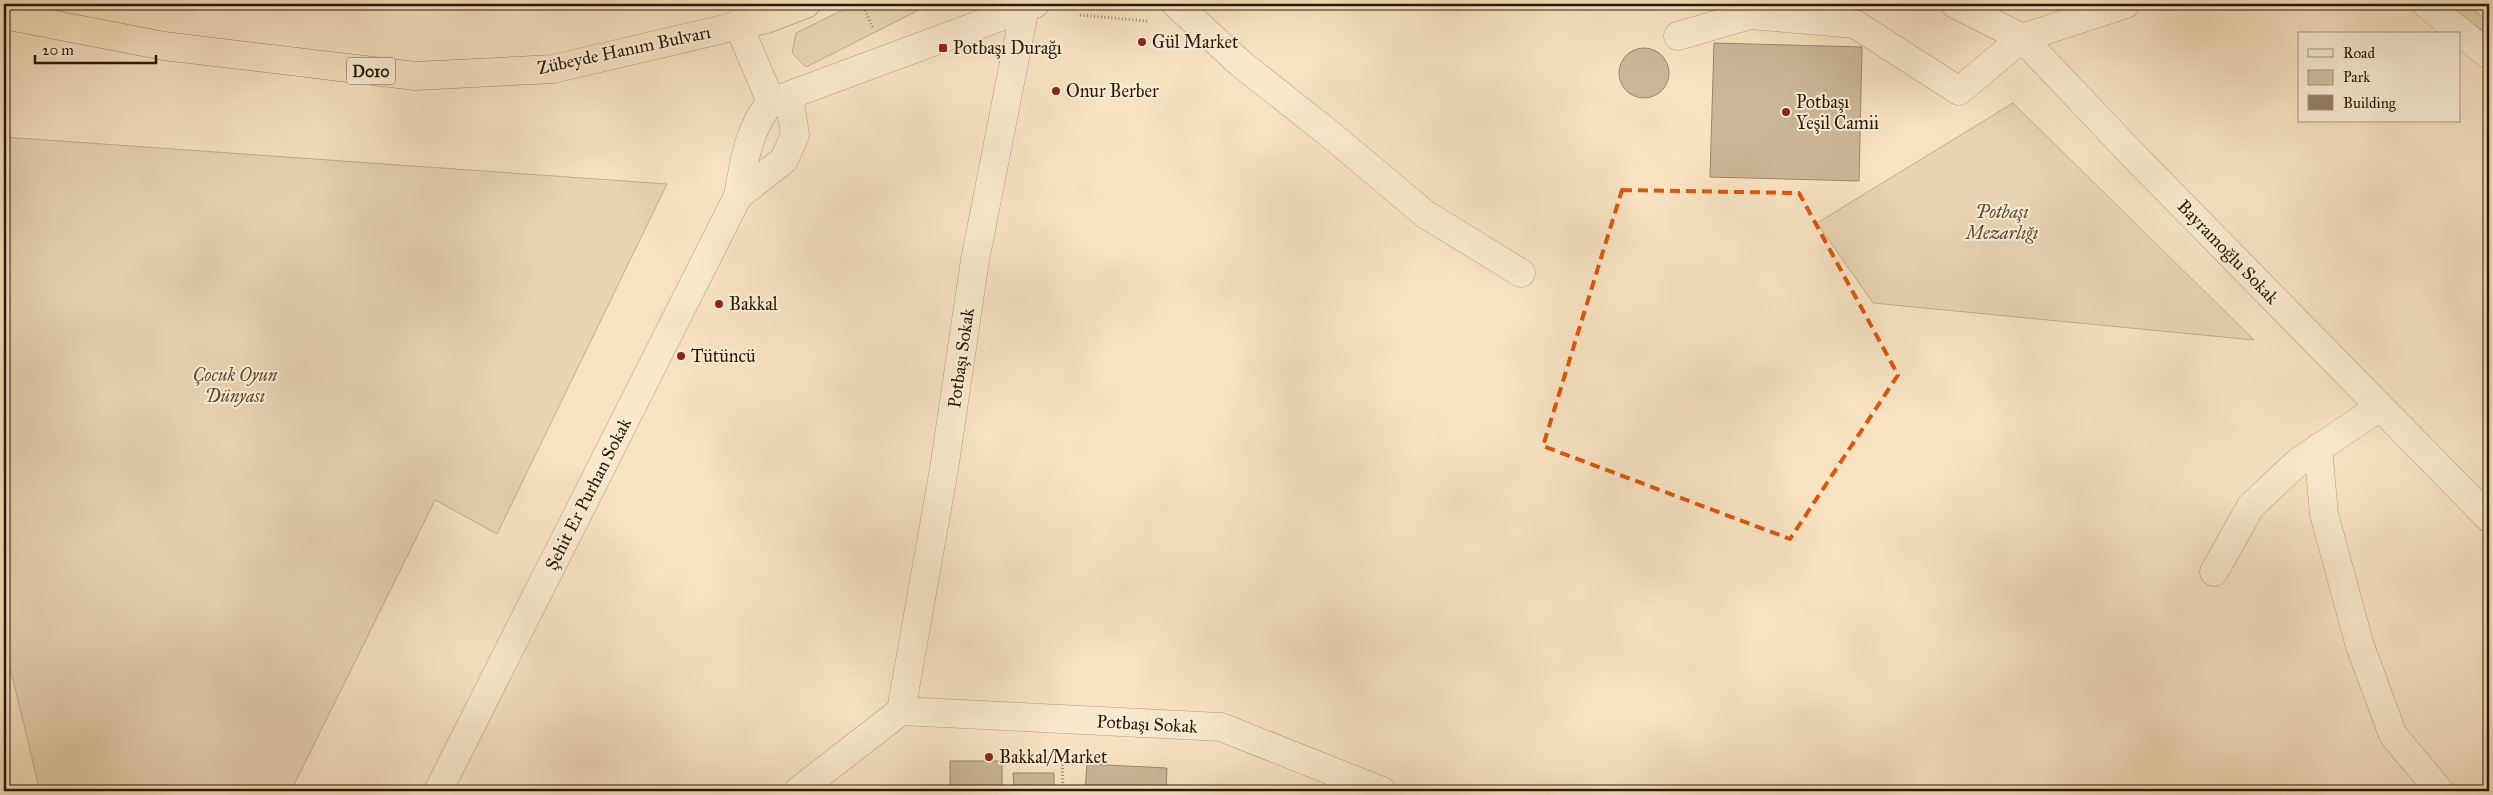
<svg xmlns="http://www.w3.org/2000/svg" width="2493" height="795" font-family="'IM FELL Great Primer',serif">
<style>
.green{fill:#d4c0a1;stroke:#806c50}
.building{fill:#958165;stroke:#2b1700}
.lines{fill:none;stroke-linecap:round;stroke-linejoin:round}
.minor-casing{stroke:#5e4a30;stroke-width:29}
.tertiary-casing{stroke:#5e4a30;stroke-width:29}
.trunk-casing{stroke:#2b1700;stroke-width:29}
.path{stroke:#2b1700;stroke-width:3;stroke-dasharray:1 2.5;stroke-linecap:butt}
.minor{stroke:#faedd7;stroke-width:28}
.tertiary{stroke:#faedd7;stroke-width:28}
.trunk{stroke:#f7e3c2;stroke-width:28}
.marked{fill:none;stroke:#df560b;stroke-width:4;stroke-dasharray:10 6;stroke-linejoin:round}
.poi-dot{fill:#8f2418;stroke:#faedd7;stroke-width:2}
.labels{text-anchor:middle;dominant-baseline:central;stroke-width:4;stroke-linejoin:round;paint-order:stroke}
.shield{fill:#faedd7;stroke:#695740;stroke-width:1}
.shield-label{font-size:16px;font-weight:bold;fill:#2b1700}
.poi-label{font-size:18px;fill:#2b1700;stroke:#faedd7;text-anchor:start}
.street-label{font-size:18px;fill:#2b1700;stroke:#faedd7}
.park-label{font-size:18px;font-style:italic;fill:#5e4a30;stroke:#faedd7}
</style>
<rect width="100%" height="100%" fill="#f7e3c2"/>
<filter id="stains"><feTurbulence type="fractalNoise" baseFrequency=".004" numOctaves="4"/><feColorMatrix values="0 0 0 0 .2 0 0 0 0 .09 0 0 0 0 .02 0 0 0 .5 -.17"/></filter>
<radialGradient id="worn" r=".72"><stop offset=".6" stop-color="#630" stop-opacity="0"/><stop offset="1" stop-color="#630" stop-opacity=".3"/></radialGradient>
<!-- green -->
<path class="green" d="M855,4H931L806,67L792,53L796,33Z
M2439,4H2466L2489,22V34Z
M2013,103L2254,340L1873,303L1817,223Z
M4,137L667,184L497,534L435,500L291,791H40L4,643Z"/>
<!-- building -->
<path class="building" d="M1714,43L1862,47L1859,181L1710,177Z
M1619 73a25 25 0 1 1 50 0a25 25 0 1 1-50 0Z
M950,761H1002V791H950Z
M1087,764L1167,768L1166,791H1085Z
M1013,773H1054V791H1014Z"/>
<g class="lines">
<!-- minor casing -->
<g class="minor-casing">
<path id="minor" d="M1176,4L1240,63L1331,135L1425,214L1521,273
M1955,4L2022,38L2134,156L2489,518
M2426,4L2489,55
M738,24L771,102
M1678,36L1750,15L1855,24L1959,91L2022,38L2126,4
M738,196C744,163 748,129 771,102L1035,4
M738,196L784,160L795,135L789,96
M2318,448L2324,514L2360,646L2393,735L2440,791
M2214,572L2251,506L2298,462L2380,407
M901,711L944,469L975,260L1025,7
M798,791L901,711L1221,727L1382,791"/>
</g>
<!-- tertiary casing -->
<g class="tertiary-casing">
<path id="tertiary" d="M438,791L738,196"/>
</g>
<!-- trunk casing -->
<g class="trunk-casing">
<path id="trunk" d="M4,15L164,46L415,76L553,69L767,19L806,4"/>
</g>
<!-- path -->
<path class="path" d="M862,4L873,28
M1080,15L1147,21
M1062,754L1063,791"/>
<!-- minor -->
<use href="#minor" class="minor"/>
<!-- tertiary -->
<use href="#tertiary" class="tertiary"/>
<!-- trunk -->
<use href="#trunk" class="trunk"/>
</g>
<!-- marked area -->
<path d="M0 0H2493V795H0ZM1622,190L1799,193L1898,375L1790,539L1543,446Z" fill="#f7e3c2" fill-opacity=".55" fill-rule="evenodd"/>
<path class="marked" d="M1622,190L1799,193L1898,375L1790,539L1543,446Z"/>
<!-- markers -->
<g class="poi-dot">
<circle cx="1142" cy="42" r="5"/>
<rect x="938" y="43" width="10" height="10" rx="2.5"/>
<circle cx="1056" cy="91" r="5"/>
<circle cx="1786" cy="112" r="5"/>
<circle cx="719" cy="304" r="5"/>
<circle cx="681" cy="356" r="5"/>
<circle cx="989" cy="757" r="5"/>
</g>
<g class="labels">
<!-- shield labels -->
<rect class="shield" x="347" y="57.5" width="48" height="27" rx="4"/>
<g class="shield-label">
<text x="371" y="71">D010</text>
</g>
<!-- poi labels -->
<g class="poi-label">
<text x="1152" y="42">Gül Market</text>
<text x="953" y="48">Potbaşı Durağı</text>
<text x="1066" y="91">Onur Berber</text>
<text x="1796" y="102">Potbaşı<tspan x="1796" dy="21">Yeşil Camii</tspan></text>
<text x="729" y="304">Bakkal</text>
<text x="691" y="356">Tütüncü</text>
<text x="999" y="757">Bakkal/Market</text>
</g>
<!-- street labels -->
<g class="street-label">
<text transform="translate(624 50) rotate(-12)">Zübeyde Hanım Bulvarı</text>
<text transform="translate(2228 252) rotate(46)">Bayramoğlu Sokak</text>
<text transform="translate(961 358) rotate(-82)">Potbaşı Sokak</text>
<text transform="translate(588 494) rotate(-63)">Şehit Er Purhan Sokak</text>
<text transform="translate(1147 724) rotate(3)">Potbaşı Sokak</text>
</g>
<!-- park labels -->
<g class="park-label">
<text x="2002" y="212">Potbaşı<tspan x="2002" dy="21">Mezarlığı</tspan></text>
<text x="235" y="375">Çocuk Oyun<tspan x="235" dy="21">Dünyası</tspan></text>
</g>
</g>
<!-- margin -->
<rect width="2493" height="795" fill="none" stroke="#f7e3c2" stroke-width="20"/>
<rect x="5" y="5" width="2483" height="785" fill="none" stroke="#2b1700" stroke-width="2.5"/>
<rect x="10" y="10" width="2473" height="775" fill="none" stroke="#2b1700"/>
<!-- legend -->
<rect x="2298" y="32" width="162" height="90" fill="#faedd7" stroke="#a79781"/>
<rect x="2308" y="49" width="25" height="8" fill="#faedd7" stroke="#a79781"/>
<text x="2343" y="58" font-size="15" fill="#2b1700">Road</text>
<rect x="2308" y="70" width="25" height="15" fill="#d4c0a1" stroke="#a79781"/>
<text x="2343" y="82" font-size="15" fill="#2b1700">Park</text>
<rect x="2308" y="95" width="25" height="15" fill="#958165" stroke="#a79781"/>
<text x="2343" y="108" font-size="15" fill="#2b1700">Building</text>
<!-- scale -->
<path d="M35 55v8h121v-8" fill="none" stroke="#2b1700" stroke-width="2.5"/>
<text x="42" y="55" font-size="15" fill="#2b1700" stroke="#faedd7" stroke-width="4" paint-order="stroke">20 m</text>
<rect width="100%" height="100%" filter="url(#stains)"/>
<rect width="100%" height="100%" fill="url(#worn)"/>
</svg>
